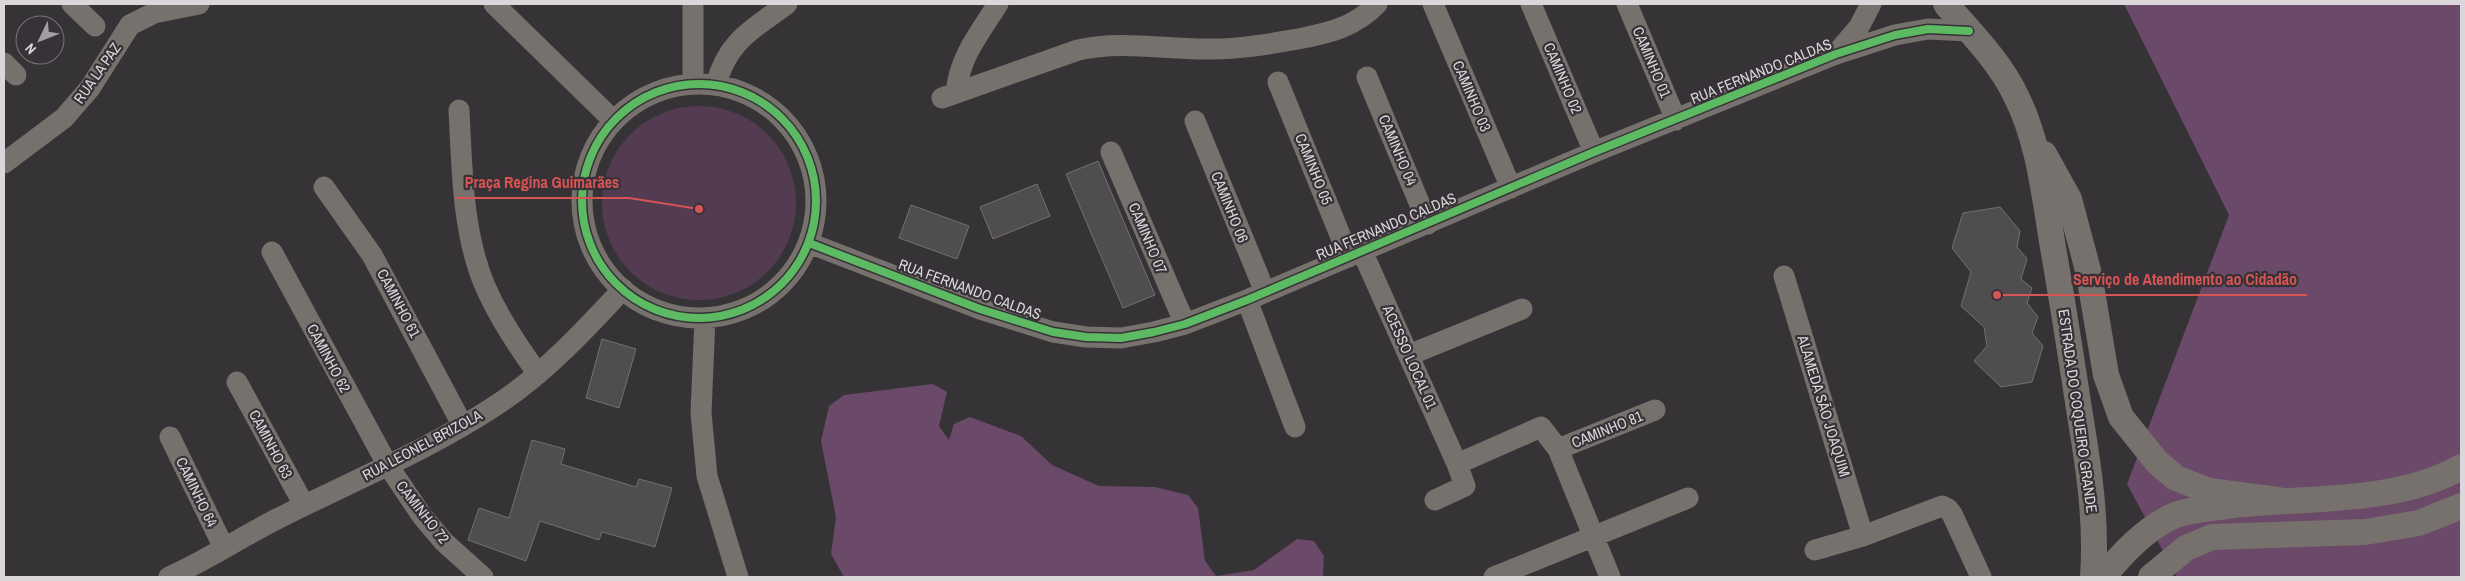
<svg xmlns="http://www.w3.org/2000/svg" width="2465" height="581" font-family="'Archivo Narrow',sans-serif">
<style>
.green{fill:#533c52}
.forest{fill:#6b4968}
.building{fill:#4f4d4f;stroke:#737073}
.lines{fill:none;stroke-linecap:round;stroke-linejoin:round}
.minor{stroke:#76716c;stroke-width:21}
.major{stroke:#77716d;stroke-width:26}
.cycleway-casing{stroke:#373237;stroke-width:11}
.cycleway{stroke:#5cba63;stroke-width:8}
.labels{text-anchor:middle;dominant-baseline:central;stroke-width:4.5;stroke-linejoin:round;paint-order:stroke}
.street-label{font-size:15px;fill:#dad6d9;stroke:#373237}
.leader{fill:none;stroke:#d75454;stroke-width:2}
.callout-dot{fill:#d75454;stroke:#373237;stroke-width:2}
.callout-label{font-size:16px;text-anchor:middle;font-weight:bold;fill:#d75454;stroke:#373237;stroke-width:4.5;stroke-linejoin:round;paint-order:stroke}
</style>
<rect width="100%" height="100%" fill="#363336"/>
<!-- green -->
<path class="green" d="M602 203a97 97 0 1 1 194 0a97 97 0 1 1-194 0Z"/>
<!-- forest -->
<path class="forest" d="M2124,4H2461V577H2177L2127,484L2229,215Z
M933,384L947,392L939,426L949,440L954,424L970,417L1021,436L1052,465L1099,486L1155,487L1188,495L1198,508L1205,561L1216,576L1254,570L1297,539L1314,541L1324,556L1323,577H844L831,554L836,517L821,441L829,406L844,395Z"/>
<!-- building -->
<path class="building" d="M1098,161L1155,295L1123,308L1066,174Z
M1037,184L1050,216L993,239L980,207Z
M911,205L969,226L957,259L899,238Z
M2000,207L2020,231L2017,247L2027,259L2021,279L2032,288L2027,303L2038,317L2032,333L2043,346L2032,382L2001,387L1974,361L1987,346L1984,327L1961,306L1971,272L1952,248L1963,213Z
M602,339L636,349L619,408L586,398Z
M532,440L565,449L561,464L636,487L639,479L672,488L655,547L602,532L599,540L540,521L526,561L468,540L479,508L509,518Z"/>
<g class="lines">
<!-- minor -->
<path class="minor" d="M72,4L95,26
M494,4L614,121
M693,4V84
M1433,4L1511,188
M1531,4L1594,152
M1627,4L1676,120
M1836,54L1859,27L1871,4
M4,63L16,75
M1367,77L1428,224
M1278,82L1349,257
M582 201a117 117 0 1 1 234 0a117 117 0 1 1-234 0Z
M716,85C727,41 753,29 787,4
M956,92C960,56 979,34 998,4
M942,98L1078,50C1123,40 1166,50 1211,49C1241,49 1269,44 1298,39C1329,33 1355,27 1377,4
M459,110C462,167 462,232 485,286C499,318 518,346 538,374
M1195,121L1265,292
M1111,152L1185,324
M4,163L64,118L90,88L130,25L154,13L199,4
M324,187L372,255L463,426
M809,243L980,309L1053,332L1086,337L1121,338L1154,332L1185,324L1247,300L1594,152L1836,54L1895,35L1928,29L1969,31
M1362,251L1457,464
M272,252L387,464L422,516L444,542L483,577
M1784,276L1863,536
M1247,300L1295,427
M705,318L701,413L707,476L738,577
M1409,355L1522,309
M237,382L304,505
M170,437L224,548
M1558,449L1655,410
M1435,500L1465,486L1457,464L1541,427L1558,449L1610,577
M1815,550L1863,536L1942,506L1948,509L1952,514L1981,577
M169,577C207,560 241,537 279,518C352,481 429,450 498,404C545,373 584,331 623,289
M1494,577L1688,498"/>
<!-- major -->
<path class="major" d="M1946,4C1970,32 1999,61 2015,94C2041,144 2045,204 2055,259C2064,311 2072,363 2080,415C2089,469 2097,523 2093,577
M2044,154L2069,199L2089,274L2106,375L2121,417L2157,462L2176,478L2209,491L2278,500
M2103,577C2122,554 2144,530 2171,517C2187,509 2216,508 2234,505C2307,497 2396,504 2461,467
M2151,577L2186,548L2212,537L2365,532L2419,523L2461,506"/>
<!-- cycleway casing -->
<g class="cycleway-casing">
<path id="cycleway" d="M582 201a117 117 0 1 1 234 0a117 117 0 1 1-234 0Z
M809,243L980,309L1053,332L1086,337L1121,338L1154,332L1185,324L1247,300L1594,152L1836,54L1895,35L1928,29L1969,31"/>
</g>
<!-- cycleway -->
<use href="#cycleway" class="cycleway"/>
</g>
<g class="labels">
<!-- street labels -->
<g class="street-label">
<text transform="translate(1652 62) rotate(67)">CAMINHO 01</text>
<text transform="translate(1761 71) rotate(-22)">RUA FERNANDO CALDAS</text>
<text transform="translate(97 73) rotate(-55)">RUA LA PAZ</text>
<text transform="translate(1563 78) rotate(67)">CAMINHO 02</text>
<text transform="translate(1472 96) rotate(67)">CAMINHO 03</text>
<text transform="translate(1398 150) rotate(67)">CAMINHO 04</text>
<text transform="translate(1314 169) rotate(68)">CAMINHO 05</text>
<text transform="translate(1230 207) rotate(68)">CAMINHO 06</text>
<text transform="translate(1386 226) rotate(-23)">RUA FERNANDO CALDAS</text>
<text transform="translate(1148 238) rotate(67)">CAMINHO 07</text>
<text transform="translate(970 289) rotate(20)">RUA FERNANDO CALDAS</text>
<text transform="translate(399 303) rotate(62)">CAMINHO 61</text>
<text transform="translate(1410 357) rotate(66)">ACESSO LOCAL 01</text>
<text transform="translate(329 358) rotate(62)">CAMINHO 62</text>
<text transform="translate(1824 406) rotate(73)">ALAMEDA SÃO JOAQUIM</text>
<text transform="translate(2078 411) rotate(82)">ESTRADA DO COQUEIRO GRANDE</text>
<text transform="translate(1607 429) rotate(-22)">CAMINHO 81</text>
<text transform="translate(271 444) rotate(62)">CAMINHO 63</text>
<text transform="translate(422 445) rotate(-28)">RUA LEONEL BRIZOLA</text>
<text transform="translate(197 492) rotate(64)">CAMINHO 64</text>
<text transform="translate(423 512) rotate(52)">CAMINHO 72</text>
</g>
</g>
<!-- callouts -->
<path class="leader" d="M699 209L629 198H455M1997 295L2063 295H2307"/>
<g class="callout-dot">
<circle cx="699" cy="209" r="5"/>
<circle cx="1997" cy="295" r="5"/>
</g>
<g class="callout-label">
<text x="542" y="188">Praça Regina Guimarães</text>
<text x="2185" y="285">Serviço de Atendimento ao Cidadão</text>
</g>
<!-- border -->
<rect width="2465" height="581" fill="none" stroke="#dad6d9" stroke-width="10"/>
<!-- north arrow -->
<g transform="translate(40 40) rotate(227)"><circle r="24" fill="#373237" stroke="#787478"/>
<path d="M0-4L9 19L0 12L-9 19Z" fill="#a19da0"/>
<text y="-8" font-size="14" font-weight="bold" text-anchor="middle" fill="#dad6d9">N</text>
</g>
</svg>
